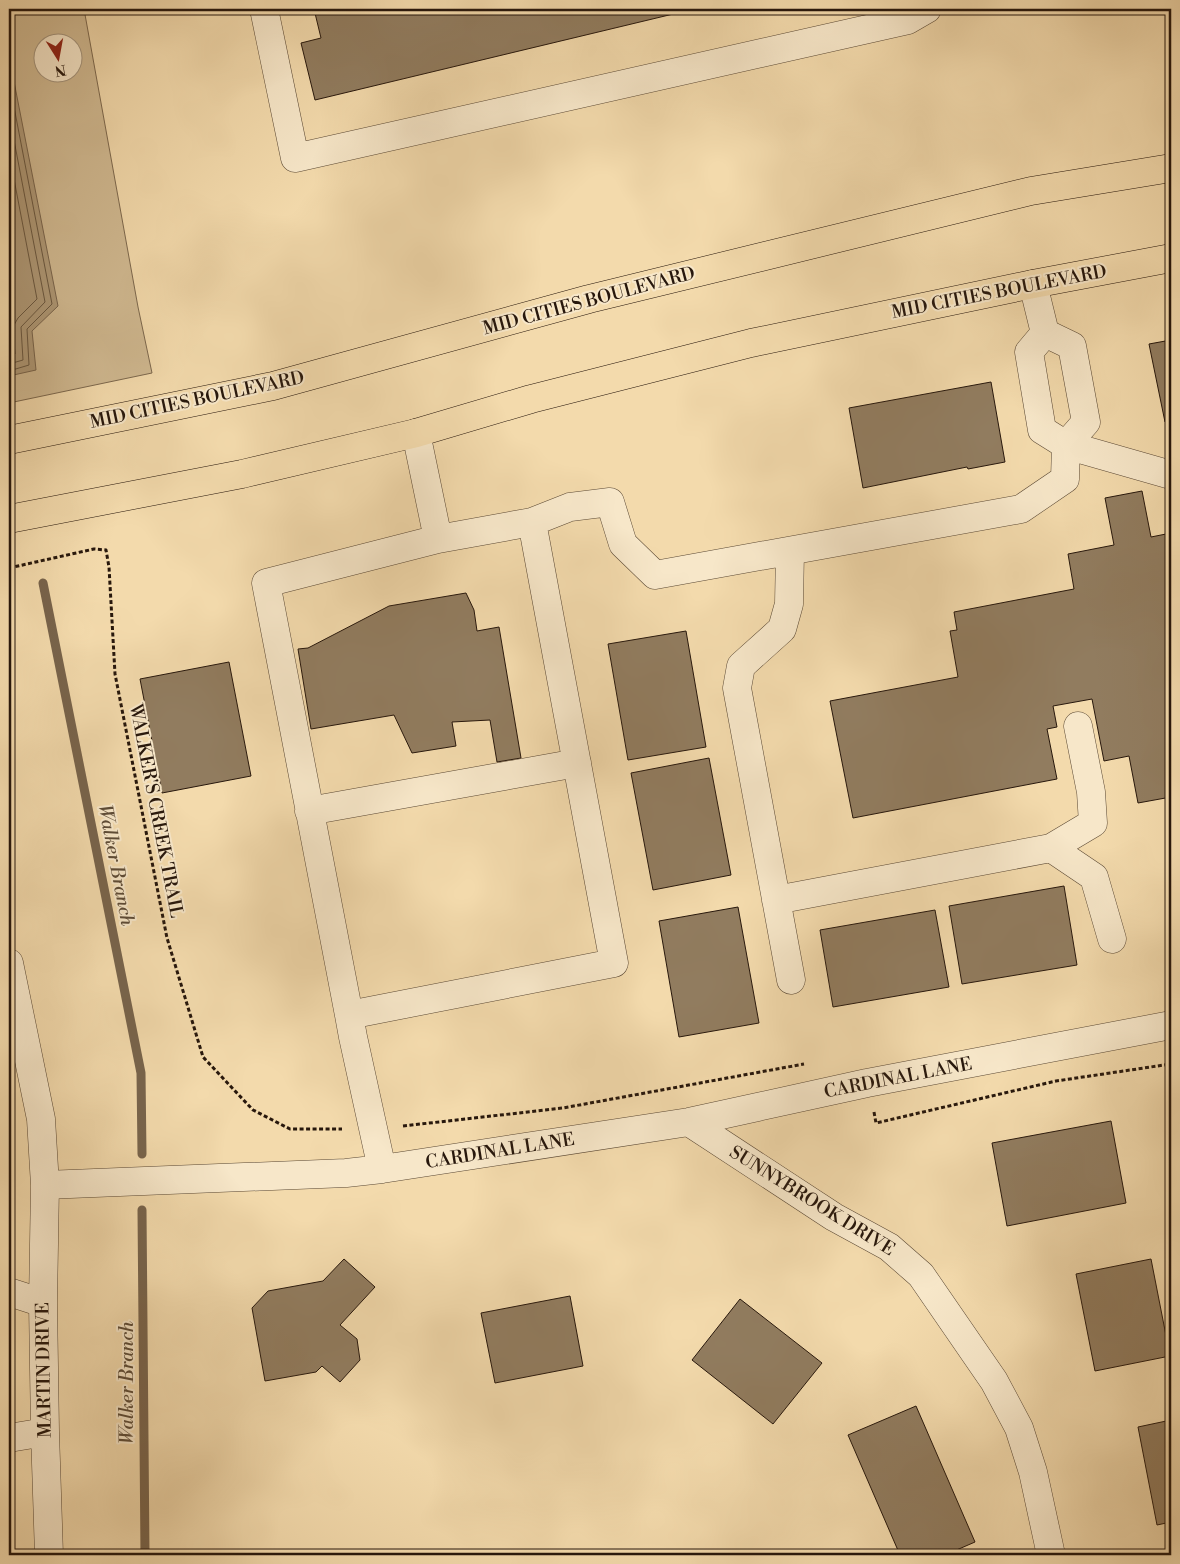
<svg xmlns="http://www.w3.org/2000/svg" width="1180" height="1564" font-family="'Libre Bodoni',serif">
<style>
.green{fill:#d0b991;stroke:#7c684e;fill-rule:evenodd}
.water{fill:#ae9876;stroke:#78644c}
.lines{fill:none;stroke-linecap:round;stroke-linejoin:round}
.shore{stroke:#6a5841;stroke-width:1}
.stream{stroke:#78644c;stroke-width:9}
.building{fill:#917c5f;stroke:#27170c}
.minor-casing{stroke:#5a4834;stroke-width:29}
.major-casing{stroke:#27170c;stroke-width:29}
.path{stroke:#27170c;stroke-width:3;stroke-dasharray:4 2.5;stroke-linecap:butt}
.minor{stroke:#f7e7c9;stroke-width:28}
.major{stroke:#f3daac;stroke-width:28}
.labels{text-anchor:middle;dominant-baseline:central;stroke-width:4;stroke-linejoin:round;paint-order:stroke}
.street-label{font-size:18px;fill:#27170c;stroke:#f7e7c9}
.water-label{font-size:19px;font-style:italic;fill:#5d4b36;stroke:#f7e7c9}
</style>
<rect width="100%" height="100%" fill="#f3daac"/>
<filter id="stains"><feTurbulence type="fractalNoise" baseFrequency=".004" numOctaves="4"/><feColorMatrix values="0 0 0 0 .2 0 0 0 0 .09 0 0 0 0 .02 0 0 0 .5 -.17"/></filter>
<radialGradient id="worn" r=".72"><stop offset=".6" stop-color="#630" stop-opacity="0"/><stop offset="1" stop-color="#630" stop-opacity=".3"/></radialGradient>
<!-- green -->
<path class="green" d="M9,9H84L138,307L152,373L9,403ZM42,42H72V72H42Z"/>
<!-- water -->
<path class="water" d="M9,56L58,306L32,331L36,370L9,376Z"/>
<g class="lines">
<!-- shore -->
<path class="shore" d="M9,81L52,304L27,329L29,365L9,371
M9,114L45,302L21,327L23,360L9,364
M9,153L37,299L18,318L14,325L13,332L15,354L9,357"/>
<!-- stream -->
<path class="stream" d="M43,583L141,1073L142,1154
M142,1210L145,1555"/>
</g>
<!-- building -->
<path class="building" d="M314,9H694L315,100L301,43L321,38Z
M1171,340V421L1165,422L1149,344Z
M991,382L1005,462L968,469L967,467L863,488L849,408Z
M1142,491L1151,537L1171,533V797L1138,803L1129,756L1104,761L1092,699L1053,706L1057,727L1047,729L1057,779L853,818L830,701L958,677L950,631L957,630L954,612L1074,589L1068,554L1114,545L1105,498Z
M466,593L474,610L477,631L499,627L521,758L497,762L490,720L452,722L456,746L412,753L394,715L311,729L298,649L308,648L389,606Z
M686,631L706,747L628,760L608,644Z
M229,662L251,776L162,793L140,679Z
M709,758L731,875L653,890L631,773Z
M1064,886L1077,965L962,984L949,906Z
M738,907L759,1023L679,1037L659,921Z
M935,910L949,987L833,1007L820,930Z
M1111,1121L1126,1203L1007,1226L992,1143Z
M344,1259L375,1287L340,1325L357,1339L360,1360L340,1382L322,1366L316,1372L265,1381L252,1308L268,1291L323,1281Z
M1151,1259L1170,1356L1095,1371L1076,1274Z
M570,1296L583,1366L495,1383L481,1313Z
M740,1299L822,1363L773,1424L692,1360Z
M916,1406L975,1542L945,1555H900L848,1435Z
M1171,1420V1522L1157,1525L1138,1427Z"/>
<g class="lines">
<!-- minor casing -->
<g class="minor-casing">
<path id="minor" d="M264,9L295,158L908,20L927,9
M1033,284L1045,333L1072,346L1086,422L1066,445L1042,430L1029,352L1045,333
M416,433L438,539
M532,522L570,507L610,502L623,544L655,575L1021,509L1065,479L1066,445L1171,475
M790,551L789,604L782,629L741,666L737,688L791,980
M309,811L577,763
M1051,848L1094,877L1112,939
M776,900L1051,848L1093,823L1091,792L1078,726
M9,963L41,1119L45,1185L43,1303L45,1432L49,1555
M349,1015L614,963L532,522L438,539L266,583L349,1015L353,1037L382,1169
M689,1122L834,1217L889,1247L921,1275L994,1381L1019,1428L1033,1472L1051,1555
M45,1185L346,1173L382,1169L689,1122L867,1083L1171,1025
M9,1292L43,1303
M9,1438L45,1432"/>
</g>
<!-- major casing -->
<g class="major-casing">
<path id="major" d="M9,440L273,386L589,299L1031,191L1171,168
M9,519L242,474L416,433L531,399L751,343L1033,284L1171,258"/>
</g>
<!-- path -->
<path class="path" d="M9,568L94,549L106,550L109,567L115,674L167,938L203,1057L253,1110L290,1129H342
M874,1112L876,1123L1056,1081L1171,1064
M403,1126L563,1108L804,1064"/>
<!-- minor -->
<use href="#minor" class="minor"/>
<!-- major -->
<use href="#major" class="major"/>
</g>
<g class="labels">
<!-- street labels -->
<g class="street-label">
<text transform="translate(999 292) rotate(-11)">MID CITIES BOULEVARD</text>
<text transform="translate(589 301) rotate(-15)">MID CITIES BOULEVARD</text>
<text transform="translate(197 400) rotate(-12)">MID CITIES BOULEVARD</text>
<text transform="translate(156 811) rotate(79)">WALKER'S CREEK TRAIL</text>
<text transform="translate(898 1078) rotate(-11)">CARDINAL LANE</text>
<text transform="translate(500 1151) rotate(-9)">CARDINAL LANE</text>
<text transform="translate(812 1201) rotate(32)">SUNNYBROOK DRIVE</text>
<text transform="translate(44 1370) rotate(-91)">MARTIN DRIVE</text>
</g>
<!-- water labels -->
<g class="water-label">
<text transform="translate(116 865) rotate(79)">Walker Branch</text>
<text transform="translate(127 1383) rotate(-90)">Walker Branch</text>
</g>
</g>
<!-- margin -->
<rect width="1180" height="1564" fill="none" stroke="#f3daac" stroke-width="30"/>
<rect x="10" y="10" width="1160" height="1544" fill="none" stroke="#27170c" stroke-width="2.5"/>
<rect x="15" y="15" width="1150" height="1534" fill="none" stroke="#27170c"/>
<!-- north arrow -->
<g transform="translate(58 58) rotate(169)"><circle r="24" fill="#f7e7c9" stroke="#a4947d"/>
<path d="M0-4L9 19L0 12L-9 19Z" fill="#8f2418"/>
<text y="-8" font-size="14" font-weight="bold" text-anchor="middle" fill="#27170c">N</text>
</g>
<rect width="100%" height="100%" filter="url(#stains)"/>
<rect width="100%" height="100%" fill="url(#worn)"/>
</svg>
